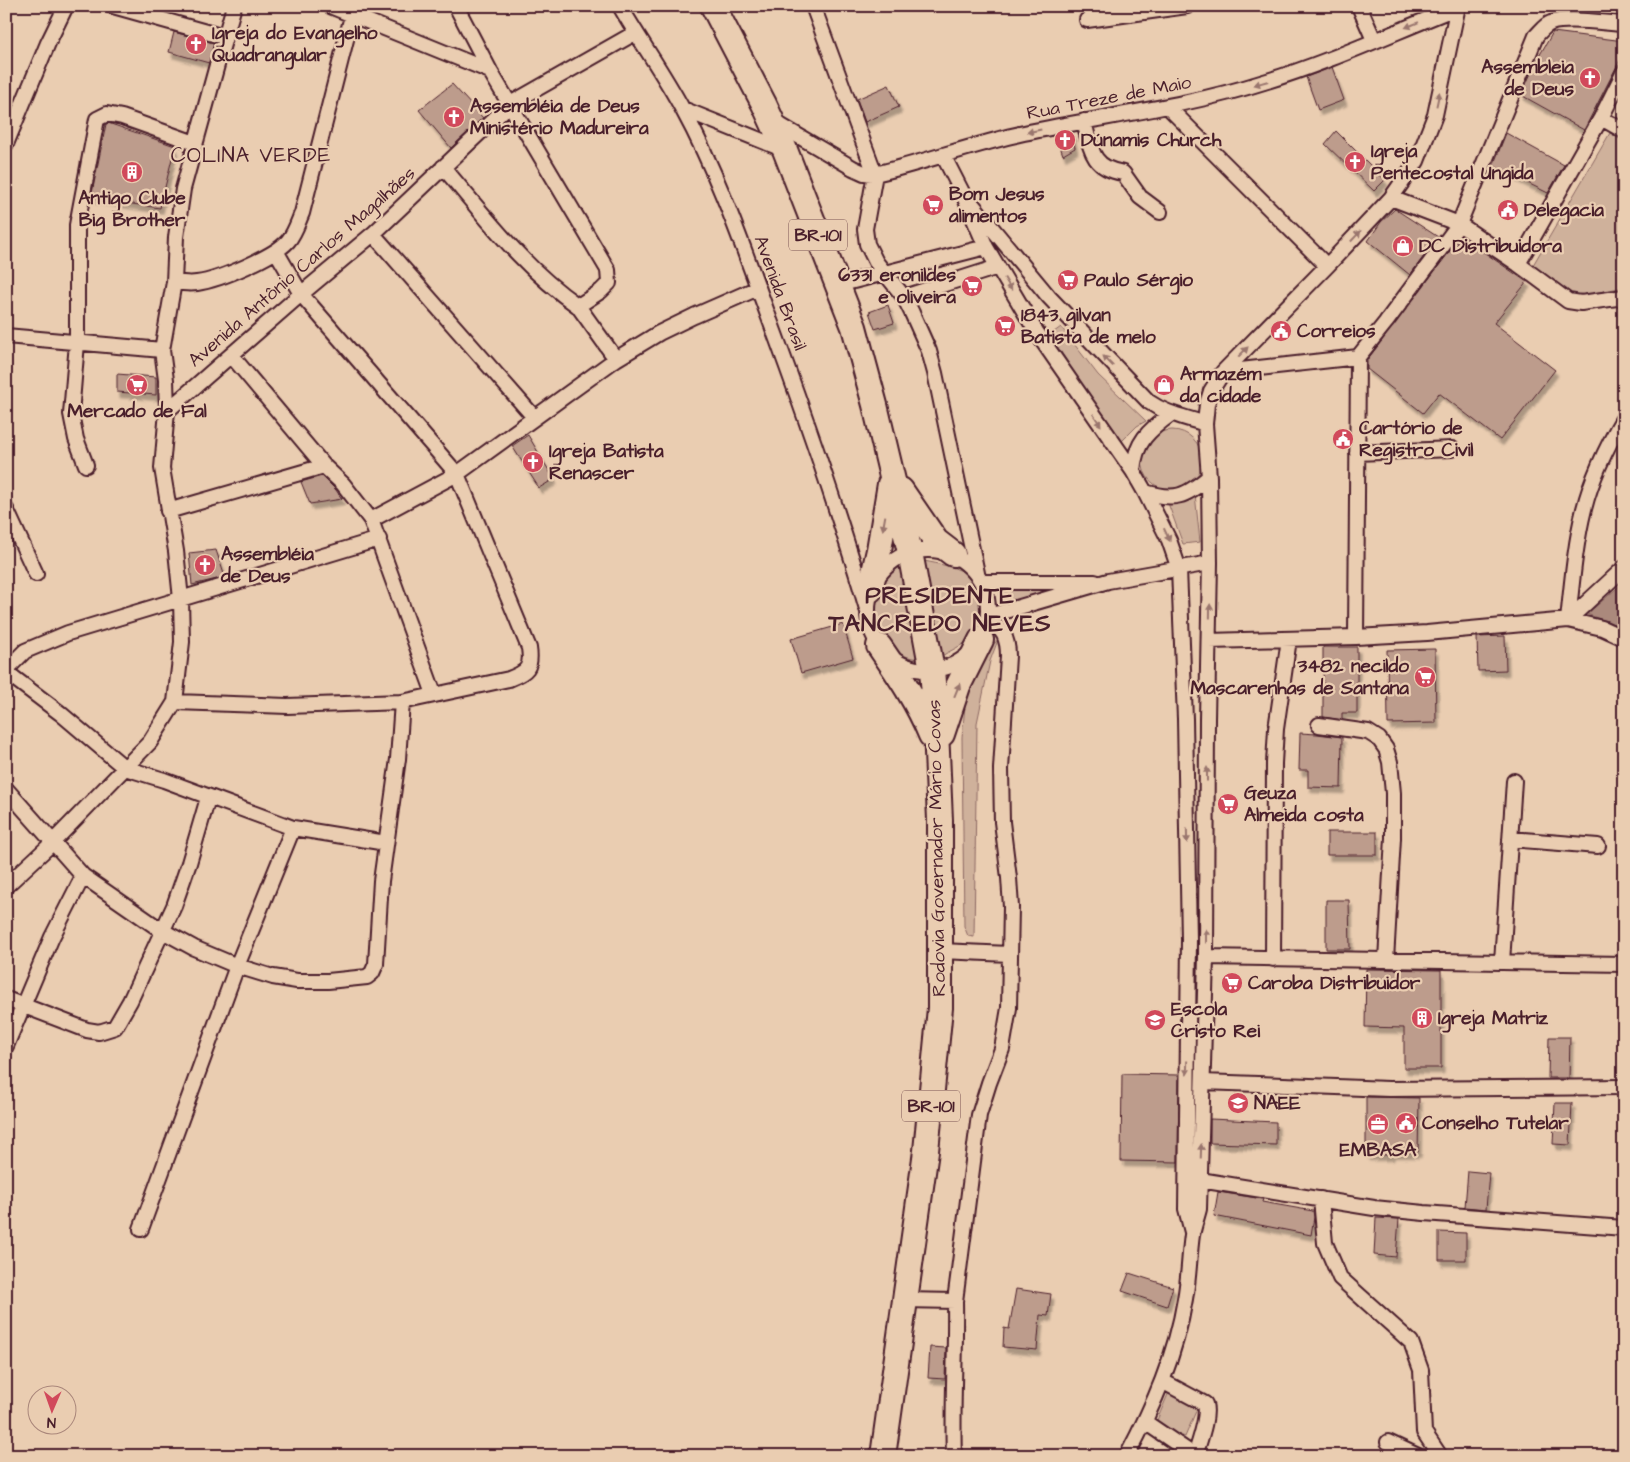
<svg xmlns="http://www.w3.org/2000/svg" width="1630" height="1462" font-family="'Architects Daughter',sans-serif">
<style>
.green{fill:#cfb19b;stroke:#8c6863}
.water{fill:#ab897c;stroke:#845f5c}
.building{fill:#bd9c8c;stroke:#4a1f2b;filter:url(#shadow)}
.lines{fill:none;stroke-linecap:round;stroke-linejoin:round}
.minor-casing{stroke:#4a1f2b;stroke-width:18}
.trunk-casing{stroke:#4a1f2b;stroke-width:28}
.minor{stroke:#eacdb1;stroke-width:14}
.trunk{stroke:#eacdb1;stroke-width:24}
.oneway{fill:#9a766e}
.labels{text-anchor:middle;dominant-baseline:central;stroke-width:4.5;stroke-linejoin:round;paint-order:stroke}
.shield{fill:#eacdb1;stroke:#7a5353;stroke-width:1}
.shield-label{font-size:18px;font-weight:bold;fill:#4a1f2b}
.poi-label{font-size:19px;font-weight:bold;fill:#4a1f2b;stroke:#eacdb1;text-anchor:start}
.street-label{font-size:19px;fill:#4a1f2b;stroke:#eacdb1}
.quarter-label{font-size:21px;letter-spacing:1px;fill:#4a1f2b;stroke:#eacdb1}
.district-label{font-size:24px;font-weight:bold;letter-spacing:1px;fill:#4a1f2b;stroke:#eacdb1}
</style>
<defs>
<filter id="shadow"><feDropShadow dx="3" dy="5.5" stdDeviation="1" flood-color="#0004"/></filter>
</defs>
<rect width="100%" height="100%" fill="#eacdb1"/>
<filter id="ink" filterUnits="userSpaceOnUse"><feTurbulence type="fractalNoise" baseFrequency=".02" numOctaves="2"/><feDisplacementMap in="SourceGraphic" scale="10" xChannelSelector="R" yChannelSelector="G"/><feConvolveMatrix kernelMatrix="1 2 1 2 8 2 1 2 1" color-interpolation-filters="sRGB"/></filter>
<g filter="url(#ink)">
<!-- green -->
<path class="green" d="M1610,133L1624,142V287L1575,297L1533,265Z
M1061,327L1098,375L1146,421L1137,426L1122,441L1090,397L1050,335Z
M1142 460a30 30 0 1 1 60 0a30 30 0 1 1-60 0Z
M1195,494L1200,542L1183,544L1168,503Z
M924,561C939,564 958,567 971,576C990,591 985,624 970,639C962,646 949,651 940,657Z
M904,565L922,659C889,658 866,631 874,598C876,589 879,580 887,574C891,570 899,568 904,565Z
M1074,587L1006,603L1001,601L999,588Z
M998,640L990,661L977,723L974,937L968,936L964,926L962,737L966,696L982,654Z
M1169,1392L1199,1404L1185,1437L1155,1425Z"/>
<!-- water -->
<path class="water" d="M1624,582V629L1587,614Z"/>
<!-- building -->
<path class="building" d="M174,32L214,43L209,63L169,52Z
M1553,32L1624,41V52L1584,130L1521,95L1538,58Z
M1332,67L1344,100L1318,110L1306,77Z
M452,84L483,118L451,148L419,110Z
M889,85L899,107L865,122L857,99Z
M108,123L175,146L160,208L91,198L106,124Z
M1336,131L1385,180L1374,191L1325,144Z
M1072,133L1075,148L1063,155L1056,135Z
M1506,133L1564,165L1548,193L1493,166Z
M1395,209L1438,237L1410,275L1368,241L1381,222Z
M1462,237L1527,282L1494,323L1555,370L1500,440L1439,393L1423,413L1367,369V360L1453,247L1454,248Z
M888,305L894,323L875,329L869,312Z
M117,374L156,377V395L117,392Z
M528,435L554,479L539,488L512,446Z
M322,476L336,490L342,499L310,504L301,482Z
M216,550L225,577L192,585L189,553Z
M843,624L853,658L801,673L791,639Z
M1505,636L1506,670L1478,671L1477,637Z
M1323,647H1357V713H1342V720L1323,717Z
M1435,649L1436,723L1388,724L1387,650Z
M1300,733L1317,734L1342,737L1341,788L1308,787V770H1299Z
M1327,832H1377V855H1327Z
M1326,900H1349L1350,949H1326Z
M1366,969L1441,970V1068H1404V1028L1365,1027Z
M1549,1037H1570L1569,1078H1548Z
M1122,1074L1179,1075L1178,1162L1121,1161Z
M1366,1097L1419,1098L1418,1152H1391V1155H1366Z
M1555,1103H1572L1570,1145L1553,1144Z
M1210,1119L1276,1122V1145L1210,1143Z
M1468,1171L1489,1173L1486,1209L1465,1207Z
M1218,1192L1263,1199L1262,1202L1313,1211L1314,1217L1311,1235L1214,1216Z
M1376,1218L1399,1219L1396,1257L1374,1255Z
M1439,1232L1466,1233V1260H1439Z
M1129,1273L1173,1287L1167,1306L1122,1291Z
M1016,1289L1051,1294L1048,1316L1040,1315L1037,1350L1003,1347L1004,1328L1009,1329Z
M930,1347L946,1348L945,1379L928,1378Z"/>
<g class="lines">
<!-- minor casing -->
<g class="minor-casing">
<path id="minor" d="M113,6L224,37
M330,6L490,71L608,270L609,283L601,291L578,306C523,268 486,217 443,167
M456,6L490,71
M620,6C640,41 664,74 683,110C718,174 743,247 768,315C804,412 838,510 867,609
M813,6L875,174L865,229L867,244L876,262L904,297L912,313L929,351L935,373L977,573
M1359,6L1374,40
M1087,20L1187,6
M1624,72L1601,118L1518,264L1568,301L1581,303L1624,297
M1168,107L1327,266
M683,109L785,150
M1601,118L1624,131
M773,121L853,168L864,173L875,174C925,162 974,144 1024,133C1104,116 1186,107 1264,82C1330,62 1394,32 1458,7
M1084,121C1091,149 1091,168 1123,173L1140,197L1160,212
M6,144L48,43L66,6
M943,155L963,194L986,247L1037,333L1133,471L1145,492L1169,540L1179,569L1185,719L1189,940L1186,1209L1192,1232
M1391,198L1459,224L1518,264
M972,204L1049,297L1149,402C1166,414 1185,417 1205,424
M373,234L534,417
M174,282C181,283 190,284 197,283C219,280 274,257 288,241C295,233 298,222 302,213L352,16
M838,285L986,247
M904,297L998,267
M578,306L616,359
M6,336L162,350
M1223,372L1358,357
M167,411L301,294L373,234L510,104L635,33
M1357,453L1452,449
M86,465L76,439L71,414L77,343V225L97,119L107,114L122,117L195,143
M324,466L343,484L371,520L434,694
M1133,471C1135,442 1149,430 1171,414
M1145,492C1175,501 1185,497 1209,477
M6,509L36,574
M168,511L324,466L231,355
M371,520L457,474L616,359L659,333L694,316L758,288
M868 610a60 60 0 1 1 120 0a60 60 0 1 1-120 0Z
M982,582H1095
M989,616L1108,581L1210,563
M1568,620C1572,583 1575,545 1584,509C1592,477 1607,446 1624,417
M1568,620L1624,568
M1356,637L1358,357L1386,322L1459,224L1536,36C1541,31 1545,25 1551,23C1567,17 1606,23 1624,24
M1209,641L1356,637L1427,633L1568,620L1602,628L1624,638
M6,670L25,651L68,633L379,539
M6,672L60,713L125,768L164,780L293,828L386,843
M175,702L287,706L402,702L509,679C527,672 532,668 529,648L457,474L301,294L276,251
M1319,725L1368,732L1379,739L1386,749L1390,762L1393,793V838L1386,960
M6,789L83,876L161,930L194,948L237,966L273,977L297,981H328L367,977L372,973L376,964L381,881L398,759L402,702
M1510,839L1598,846
M6,886L48,847L150,742L175,702L182,642L181,599L176,551L162,468L167,411L166,380L162,350L174,282L176,237L183,189L217,65L234,6
M940,951L1010,954
M1206,957L1624,964
M1273,959L1274,763L1276,729L1289,639
M1502,962L1514,781
M6,999L87,1030L99,1032L115,1027L130,1001L174,906L189,863L208,798
M6,1046L52,937L83,876
M1203,1082L1389,1089L1624,1087
M1200,1180L1374,1208L1424,1213L1624,1228
M1321,1199L1325,1243L1340,1278L1411,1342L1421,1370L1424,1432L1440,1456
M141,1229L237,966L293,828
M904,1300L955,1301C956,1353 952,1404 954,1456
M955,1301L979,1115L989,1083L1002,1049L1009,1008L1011,907L1009,878L1002,822L1001,769L1008,656C1008,640 1004,627 988,622
M1145,1422L1195,1456C1199,1442 1209,1417 1205,1404L1162,1381
M1388,1442L1418,1456
M1127,1456C1153,1407 1176,1355 1185,1299C1189,1278 1189,1256 1192,1235C1194,1226 1197,1217 1199,1209L1206,957L1207,719L1210,563L1209,477L1205,424L1207,404L1211,391L1223,372L1327,266L1391,198L1417,161L1435,115L1458,6"/>
</g>
<!-- trunk casing -->
<g class="trunk-casing">
<path id="trunk" d="M713,6L764,104L785,150L854,327L875,405L910,552L932,670L935,707L940,820V1008L926,1151L883,1456
M901,490L936,541L953,554
M870,590L879,550L890,484
M879,646C899,675 918,703 931,735
M942,734L958,686L981,640"/>
</g>
<!-- minor -->
<use href="#minor" class="minor"/>
<!-- trunk -->
<use href="#trunk" class="trunk"/>
</g>
<!-- one-way arrows -->
<defs><path id="oneway-solid" d="M-6-.8H1V-3.2L6.5 0L1 3.2V.8H-6Z" transform="scale(1.25)"/></defs>
<g class="oneway">
<use href="#oneway-solid" transform="translate(1412 25) rotate(158)"/>
<use href="#oneway-solid" transform="translate(1261 83) rotate(164)"/>
<use href="#oneway-solid" transform="translate(1438 99) rotate(-78)"/>
<use href="#oneway-solid" transform="translate(1034 131) rotate(168)"/>
<use href="#oneway-solid" transform="translate(1356 236) rotate(-47)"/>
<use href="#oneway-solid" transform="translate(1008 284) rotate(59)"/>
<use href="#oneway-solid" transform="translate(1243 352) rotate(-45)"/>
<use href="#oneway-solid" transform="translate(1108 361) rotate(-134)"/>
<use href="#oneway-solid" transform="translate(1097 420) rotate(56)"/>
<use href="#oneway-solid" transform="translate(884 523) rotate(100)"/>
<use href="#oneway-solid" transform="translate(1167 535) rotate(65)"/>
<use href="#oneway-solid" transform="translate(1210 611) rotate(-89)"/>
<use href="#oneway-solid" transform="translate(957 690) rotate(-68)"/>
<use href="#oneway-solid" transform="translate(1207 774) rotate(-90)"/>
<use href="#oneway-solid" transform="translate(1187 836) rotate(89)"/>
<use href="#oneway-solid" transform="translate(1206 936) rotate(-90)"/>
<use href="#oneway-solid" transform="translate(1187 1068) rotate(91)"/>
<use href="#oneway-solid" transform="translate(1201 1151) rotate(-88)"/>
</g>
</g>
<!-- icons -->
<defs>
<g id="church-disc" transform="scale(1.125)"><circle r="9.5" fill="#d1495b" stroke="#eacdb1"/><path d="M-1.2-6h2.4v3.5h3.3v2.4h-3.3V6h-2.4V-.1h-3.3v-2.4h3.3Z" fill="#fff"/></g>
<g id="building-disc" transform="scale(1.125)"><circle r="9.5" fill="#d1495b" stroke="#eacdb1"/><path d="M-4-6H4V6H1V3H-1V6H-4ZM-2.5-4.3h1.7v1.8h-1.7ZM.8-4.3h1.7v1.8H.8ZM-2.5-1h1.7V.8h-1.7ZM.8-1h1.7V.8H.8Z" fill="#fff"/></g>
<g id="supermarket-disc" transform="scale(1.125)"><circle r="9.5" fill="#d1495b" stroke="#eacdb1"/><path d="M-6-5.5h2.5l.6 2H6L4.5 2H-2.5L-4.4-4H-6ZM-1.5 3.2a1.3 1.3 0 1 0 .1 0ZM3 3.2a1.3 1.3 0 1 0 .1 0Z" fill="#fff"/></g>
<g id="civic-disc" transform="scale(1.125)"><circle r="9.5" fill="#d1495b" stroke="#eacdb1"/><path d="M-.6-6.5H3V-4.5H.6V-3L4-1V1h2V6H-6V1h2V-1L-.6-3ZM-1.2 2.5V6h2.4V2.5Z" fill="#fff"/></g>
<g id="shop-disc" transform="scale(1.125)"><circle r="9.5" fill="#d1495b" stroke="#eacdb1"/><path d="M-5-2.5h2.3a2.7 3.5 0 0 1 5.4 0H5L5.5 6h-11ZM-1.5-2.5h3a1.5 2.3 0 0 0-3 0Z" fill="#fff"/></g>
<g id="school-disc" transform="scale(1.125)"><circle r="9.5" fill="#d1495b" stroke="#eacdb1"/><path d="M0-5L7-2L0 1L-7-2ZM-4 1L0 2.5L4 1V4Q0 6-4 4Z" fill="#fff"/></g>
<g id="office-disc" transform="scale(1.125)"><circle r="9.5" fill="#d1495b" stroke="#eacdb1"/><path d="M-6-3h4V-5.5h4V-3h4V5H-6ZM-1-4.5V-3h2v-1.5ZM-6 0V1H6V0Z" fill="#fff"/></g>
</defs>
<g fill-rule="evenodd">
<use href="#church-disc" x="196" y="44"/>
<use href="#church-disc" x="1590" y="78"/>
<use href="#church-disc" x="454" y="117"/>
<use href="#church-disc" x="1065" y="140"/>
<use href="#church-disc" x="1355" y="162"/>
<use href="#building-disc" x="132" y="172"/>
<use href="#supermarket-disc" x="933" y="205"/>
<use href="#civic-disc" x="1508" y="210"/>
<use href="#shop-disc" x="1403" y="246"/>
<use href="#supermarket-disc" x="1068" y="280"/>
<use href="#supermarket-disc" x="972" y="286"/>
<use href="#supermarket-disc" x="1005" y="326"/>
<use href="#civic-disc" x="1281" y="331"/>
<use href="#supermarket-disc" x="137" y="385"/>
<use href="#shop-disc" x="1164" y="385"/>
<use href="#civic-disc" x="1343" y="439"/>
<use href="#church-disc" x="533" y="462"/>
<use href="#church-disc" x="205" y="565"/>
<use href="#supermarket-disc" x="1425" y="677"/>
<use href="#supermarket-disc" x="1228" y="804"/>
<use href="#supermarket-disc" x="1232" y="983"/>
<use href="#building-disc" x="1422" y="1018"/>
<use href="#school-disc" x="1155" y="1020"/>
<use href="#school-disc" x="1238" y="1103"/>
<use href="#civic-disc" x="1406" y="1123"/>
<use href="#office-disc" x="1378" y="1124"/>
</g>
<g class="labels">
<!-- shield labels -->
<g class="shield">
<rect x="789" y="219.5" width="58" height="31" rx="4"/>
<rect x="902" y="1090.5" width="58" height="31" rx="4"/>
</g>
<g class="shield-label">
<text x="818" y="235">BR-101</text>
<text x="931" y="1106">BR-101</text>
</g>
<!-- poi labels -->
<g class="poi-label">
<text x="212" y="33">Igreja do Evangelho<tspan x="212" dy="22">Quadrangular</tspan></text>
<text x="1574" y="67" text-anchor="end">Assembleia<tspan x="1574" dy="22">de Deus</tspan></text>
<text x="470" y="106">Assembléia de Deus<tspan x="470" dy="22">Ministério Madureira</tspan></text>
<text x="1081" y="140">Dúnamis Church</text>
<text x="1371" y="151">Igreja<tspan x="1371" dy="22">Pentecostal Ungida</tspan></text>
<text x="949" y="194">Bom Jesus<tspan x="949" dy="22">alimentos</tspan></text>
<text x="132" y="198" text-anchor="middle">Antigo Clube<tspan x="132" dy="22">Big Brother</tspan></text>
<text x="1524" y="210">Delegacia</text>
<text x="1419" y="246">DC Distribuidora</text>
<text x="956" y="275" text-anchor="end">6331 eronildes<tspan x="956" dy="22">e oliveira</tspan></text>
<text x="1084" y="280">Paulo Sérgio</text>
<text x="1021" y="315">1843 gilvan<tspan x="1021" dy="22">Batista de melo</tspan></text>
<text x="1297" y="331">Correios</text>
<text x="1180" y="374">Armazém<tspan x="1180" dy="22">da cidade</tspan></text>
<text x="137" y="411" text-anchor="middle">Mercado de Fal</text>
<text x="1359" y="428">Cartório de<tspan x="1359" dy="22">Registro Civil</tspan></text>
<text x="549" y="451">Igreja Batista<tspan x="549" dy="22">Renascer</tspan></text>
<text x="221" y="554">Assembléia<tspan x="221" dy="22">de Deus</tspan></text>
<text x="1409" y="666" text-anchor="end">3482 necildo<tspan x="1409" dy="22">Mascarenhas de Santana</tspan></text>
<text x="1244" y="793">Geuza<tspan x="1244" dy="22">Almeida costa</tspan></text>
<text x="1248" y="983">Caroba Distribuidor</text>
<text x="1171" y="1009">Escola<tspan x="1171" dy="22">Cristo Rei</tspan></text>
<text x="1438" y="1018">Igreja Matriz</text>
<text x="1254" y="1103">NAEE</text>
<text x="1422" y="1123">Conselho Tutelar</text>
<text x="1378" y="1150" text-anchor="middle">EMBASA</text>
</g>
<!-- street labels -->
<g class="street-label">
<text transform="translate(1109 98) rotate(-11)">Rua Treze de Maio</text>
<text transform="translate(302 267) rotate(-41)">Avenida Antônio Carlos Magalhães</text>
<text transform="translate(780 293) rotate(70)">Avenida Brasil</text>
<text transform="translate(937 848) rotate(-91)">Rodovia Governador Mário Covas</text>
</g>
<!-- quarter labels -->
<g class="quarter-label">
<text x="251" y="155">COLINA VERDE</text>
</g>
<!-- district labels -->
<g class="district-label">
<text x="940" y="596">PRESIDENTE<tspan x="940" dy="28">TANCREDO NEVES</tspan></text>
</g>
</g>
<!-- margin -->
<rect width="1630" height="1462" fill="none" stroke="#eacdb1" stroke-width="25"/>
<rect x="12" y="12" width="1605" height="1437" fill="none" stroke="#4a1f2b" stroke-width="2" filter="url(#ink)"/>
<!-- north arrow -->
<g transform="translate(52 1410) rotate(182)"><circle r="24" fill="#eacdb1" stroke="#aa877b"/>
<path d="M0-4L9 19L0 12L-9 19Z" fill="#d1495b"/>
<text y="-8" font-size="14" font-weight="bold" text-anchor="middle" fill="#4a1f2b">N</text>
</g>
</svg>
